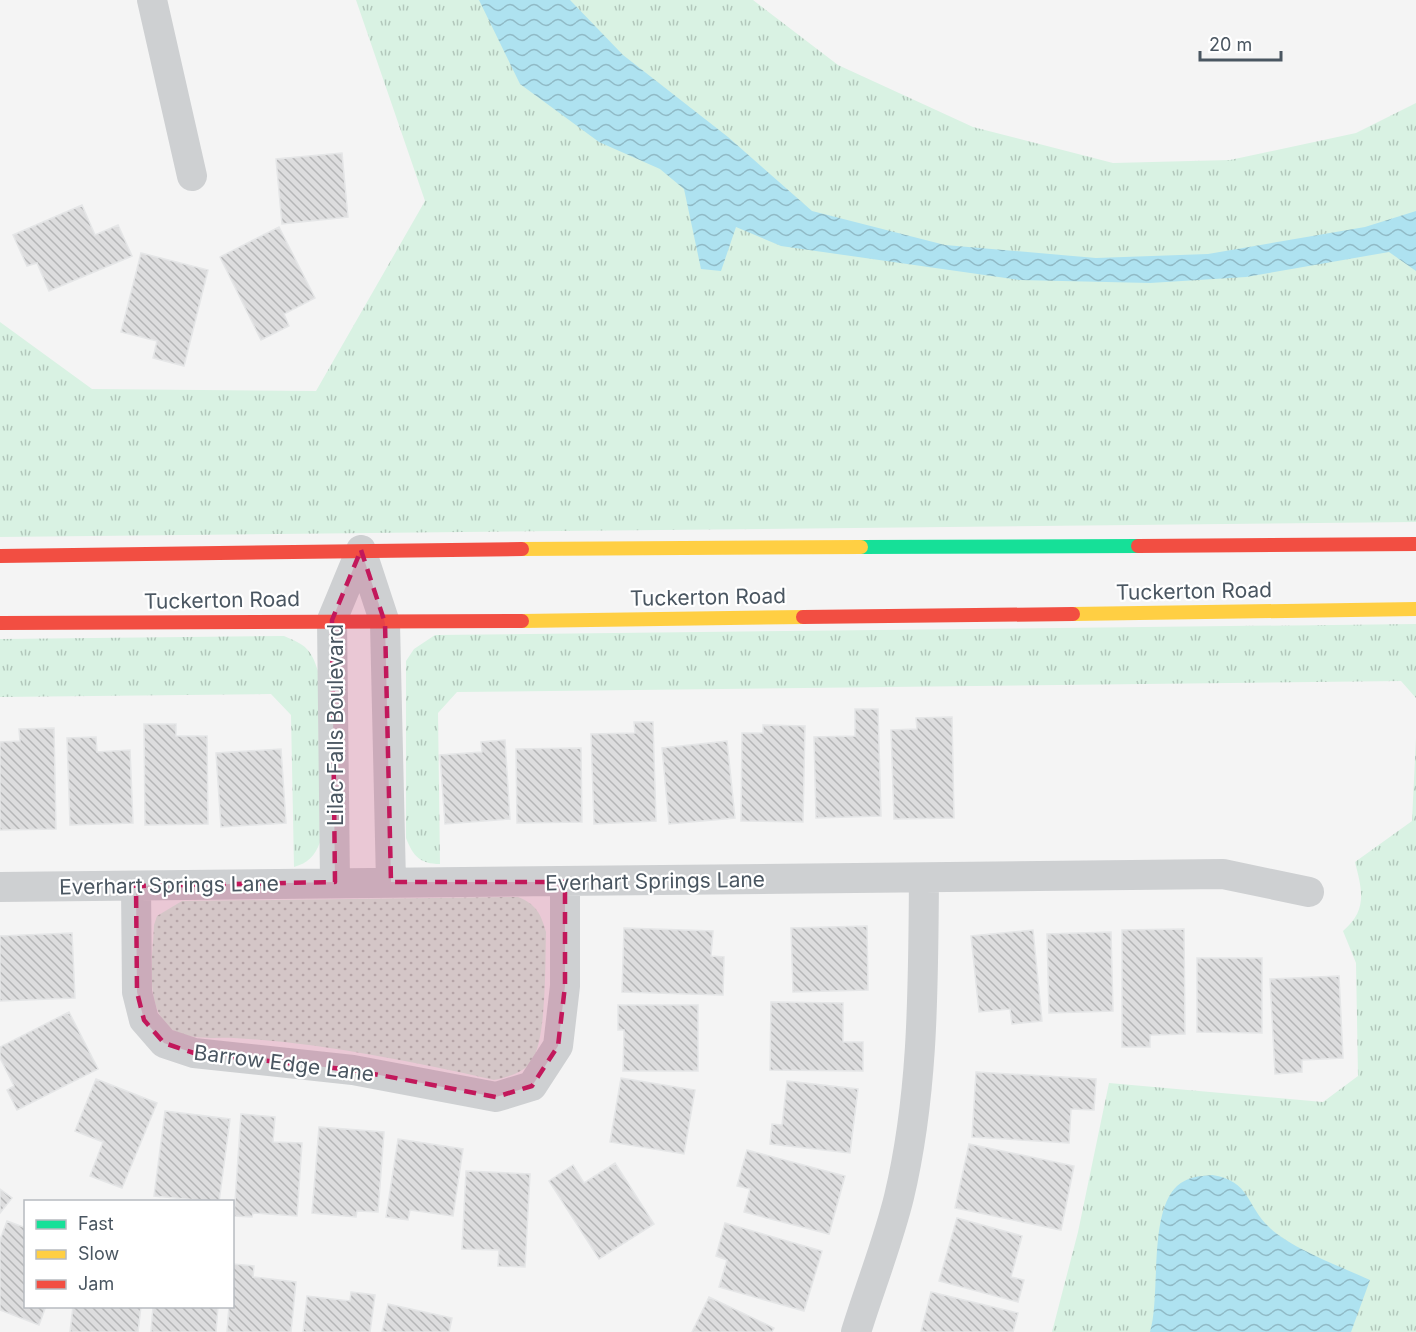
<svg xmlns="http://www.w3.org/2000/svg" width="1416" height="1332" font-family="Inter,sans-serif">
<style>
.grass{fill:url(#grass-tufts)}
.park{fill:url(#park-dots)}
.water{fill:url(#water-waves)}
.building{fill:url(#building-back-hatch);stroke:#e5e6e7;stroke-width:1.5}
.lines{fill:none;stroke-linecap:round;stroke-linejoin:round}
.street{stroke:#ced0d2;stroke-width:30}
.fast{stroke:#16e098;stroke-width:14}
.slow{stroke:#ffcf43;stroke-width:14}
.jam{stroke:#f24e42;stroke-width:14}
.marked{fill:#c2185b;fill-opacity:0.2;stroke:#c2185b;stroke-width:4.5;stroke-dasharray:12 8;stroke-linejoin:round}
.labels{text-anchor:middle;dominant-baseline:central;stroke-width:4.5;stroke-linejoin:round;paint-order:stroke}
.street-label{font-size:21px;fill:#4a5661;stroke:#fff}
</style>
<defs>
<pattern id="grass-tufts" width="24" height="20" patternUnits="userSpaceOnUse" patternTransform="scale(1.5)"><rect width="24" height="20" fill="#d9f2e3"/><path d="M3 7l-1-3M5 7V3M7 7l1-3M15 17l-1-3M17 17v-4M19 17l1-3" fill="none" stroke="#b2c7bb"/></pattern>
<pattern id="park-dots" width="8" height="8" patternUnits="userSpaceOnUse" patternTransform="scale(1.5)"><rect width="8" height="8" fill="#d9f2e3"/><path d="M2 2h.1M6 6h.1" fill="none" stroke="#b2c7bb" stroke-width="1.8" stroke-linecap="round"/></pattern>
<pattern id="water-waves" width="16" height="10" patternUnits="userSpaceOnUse" patternTransform="scale(1.5)"><rect width="16" height="10" fill="#aee2f0"/><path d="M0 5q4-4 8 0t8 0" fill="none" stroke="#90bac6"/></pattern>
<pattern id="building-back-hatch" width="6" height="6" patternUnits="userSpaceOnUse" patternTransform="scale(1.5)"><rect width="6" height="6" fill="#ddddde"/><path d="M-1 5l2 2M0 0l6 6M5-1l2 2" fill="none" stroke="#b5b6b7"/></pattern>
</defs>
<rect width="100%" height="100%" fill="#f4f4f4"/>
<!-- grass -->
<path class="grass" d="M356,0H753L838,65L973,127L1113,163L1230,160L1356,133L1416,103V522L0,537V322L92,389L316,391L425,201Z
M1416,624V698L1401,681L457,692L438,713L440,864C420,864 413,856 406,838V661L414,649L435,635Z
M284,636C306,645 311,649 318,671L320,842C315,856 308,863 294,867L291,715L271,694L0,697V639Z
M1416,738V1332H1052L1078,1232L1109,1083L1323,1102L1358,1076L1356,963L1343,931C1368,910 1362,890 1355,862L1412,821Z"/>
<!-- park -->
<path class="park" d="M518,897C536,904 541,914 546,932C545,961 547,1041 531,1062C523,1073 507,1077 494,1080C409,1061 322,1043 234,1038C213,1037 180,1042 165,1023C145,999 153,954 154,925L157,916L182,901Z"/>
<!-- water -->
<path class="water" d="M479,0H570L623,55L728,137L812,211L945,245L1096,258L1208,254L1365,227L1416,211V271L1389,252L1246,277L1150,283L1019,280L781,246L736,227L721,271L701,269L684,189L660,169L599,142L520,84Z
M1212,1175C1251,1181 1246,1206 1270,1228C1292,1249 1342,1267 1370,1280L1351,1332H1150C1161,1295 1148,1213 1177,1186C1187,1177 1199,1176 1212,1175Z"/>
<!-- building -->
<path class="building" d="M342,153L348,217L282,224L276,159Z
M82,205L95,235L118,225L132,256L49,291L37,263L27,266L13,235Z
M279,227L315,298L284,314L289,326L261,340L220,257Z
M141,253L208,270L184,366L153,358L157,341L121,332Z
M855,709H878L881,816L816,818L814,737L855,736Z
M952,717L954,818L894,819L891,730L917,729L916,718Z
M634,722H653L656,821L594,824L591,734L635,733Z
M144,724H176V736H207L208,824L145,825Z
M763,725L805,726L803,822L741,821L742,733H763Z
M54,728L56,829L0,830V742L20,741L19,729Z
M96,737L97,752L130,750L133,823L70,825L67,738Z
M505,740L510,819L445,824L440,755L482,752L481,742Z
M727,741L735,818L669,824L662,748Z
M581,748L582,822L517,823L516,749Z
M281,749L286,823L221,827L216,753Z
M867,926L868,990L793,992L791,928Z
M624,928L713,931L711,956L724,957L723,995L622,992Z
M1184,929L1185,1034L1150,1035V1047H1122V930Z
M1033,930L1042,1021L1012,1024L1010,1009L979,1012L971,936Z
M1111,932L1113,1011L1049,1013L1047,934Z
M72,933L75,998L0,1001V936Z
M1197,958H1262V1033L1197,1032Z
M1339,976L1343,1058L1302,1060V1072L1275,1074L1270,979Z
M771,1002L843,1003V1042H863V1071L770,1070Z
M618,1005H698V1071H623L624,1030H618Z
M69,1012L98,1069L17,1110L7,1090L14,1086L0,1058V1047Z
M976,1072L1096,1079L1094,1110L1071,1109L1069,1143L972,1137Z
M621,1078L695,1090L684,1154L610,1142Z
M96,1079L157,1103L122,1188L90,1176L103,1142L75,1131Z
M787,1081L858,1089L850,1153L770,1144L772,1124L782,1125Z
M165,1111L230,1119L219,1202L154,1196Z
M241,1114L275,1117L273,1142L302,1143L297,1216L253,1213L252,1217L234,1216Z
M319,1127L384,1132L378,1212L357,1211L356,1217L312,1213Z
M398,1139L463,1149L453,1216L410,1210L408,1220L386,1217Z
M969,1144L1074,1166L1061,1230L955,1208Z
M747,1150L845,1176L829,1234L744,1212L750,1189L737,1186Z
M615,1163L654,1224L599,1259L549,1181L573,1165L584,1183Z
M466,1171L530,1174L525,1267L498,1266L499,1250L462,1249Z
M0,1189L12,1198L0,1213Z
M957,1218L1022,1236L1011,1277L1024,1280L1018,1302L939,1281Z
M7,1221L26,1228V1306H46L39,1325L0,1310V1240Z
M725,1223L822,1251L804,1311L719,1287L727,1260L716,1256Z
M233,1264L254,1266L253,1277L296,1282L291,1332H227L229,1306H232Z
M351,1292L375,1295L370,1332H303L307,1296L350,1301Z
M931,1292L1018,1313L1013,1332H921Z
M709,1297L774,1328L772,1332H692Z
M388,1304L452,1318L449,1332H382Z
M73,1306H141L138,1332H70Z
M153,1306H218L216,1332H151Z"/>
<g class="lines">
<!-- street -->
<path class="street" d="M152,0L192,176
M361,550L385,623L391,882
M335,882L332,620L361,550
M136,886L137,992L144,1020L164,1043L194,1053L353,1070L496,1097L532,1086L558,1046L565,986V882
M0,887L1223,874L1309,892
M856,1332C870,1287 888,1242 899,1197C924,1092 923,985 924,878"/>
<!-- fast -->
<path class="fast" d="M861,547L1138,546"/>
<!-- slow -->
<path class="slow" d="M522,549L861,547
M1073,614L1416,609
M522,621L803,617"/>
<!-- jam -->
<path class="jam" d="M1138,546L1416,544
M0,556L522,549
M803,617L1073,614
M0,623L522,621"/>
</g>
<!-- marked area -->
<path class="marked" d="M361,550L385,623L391,882H565V986L558,1046L532,1086L496,1097L353,1070L194,1053L164,1043L144,1020L137,992L136,886L335,882L332,620Z"/>
<g class="labels">
<!-- street labels -->
<g class="street-label">
<text transform="translate(1194 591) rotate(-1)">Tuckerton Road</text>
<text transform="translate(708 597) rotate(-1)">Tuckerton Road</text>
<text transform="translate(222 600) rotate(-1)">Tuckerton Road</text>
<text transform="translate(335 725) rotate(-90)">Lilac Falls Boulevard</text>
<text transform="translate(655 881) rotate(-1)">Everhart Springs Lane</text>
<text transform="translate(169 885) rotate(-1)">Everhart Springs Lane</text>
<text transform="translate(284 1063) rotate(7)">Barrow Edge Lane</text>
</g>
</g>
<!-- legend -->
<rect x="24" y="1200" width="210" height="108" fill="#ffffff" stroke="#b7bbc0" stroke-width="1.5"/>
<rect x="36" y="1220" width="30" height="9" fill="#16e098" stroke="#b7bbc0" stroke-width="1.5"/>
<text x="78" y="1230" font-size="18" fill="#4a5661">Fast</text>
<rect x="36" y="1250" width="30" height="9" fill="#ffcf43" stroke="#b7bbc0" stroke-width="1.5"/>
<text x="78" y="1260" font-size="18" fill="#4a5661">Slow</text>
<rect x="36" y="1280" width="30" height="9" fill="#f24e42" stroke="#b7bbc0" stroke-width="1.5"/>
<text x="78" y="1290" font-size="18" fill="#4a5661">Jam</text>
<!-- scale -->
<path d="M1200 51v9h81v-9" fill="none" stroke="#4a5661" stroke-width="3"/>
<text x="1209" y="51" font-size="18" fill="#4a5661" stroke="#ffffff" stroke-width="4.5" paint-order="stroke">20 m</text>
</svg>
